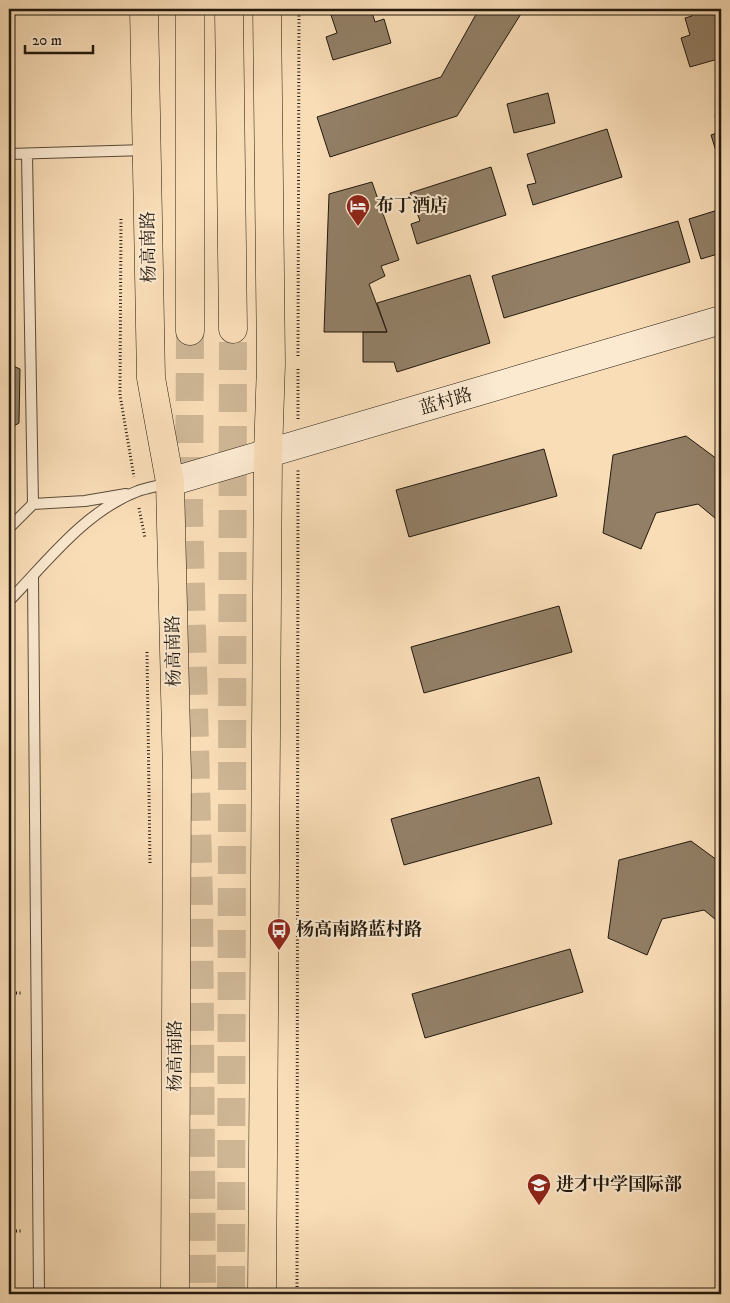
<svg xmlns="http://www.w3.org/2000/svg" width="730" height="1303" font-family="'IM FELL DW Pica','Noto Serif SC',serif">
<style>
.building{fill:#927f66;stroke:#22190e}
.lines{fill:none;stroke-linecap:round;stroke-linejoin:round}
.highway-tunnel{stroke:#ceb695;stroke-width:28;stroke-dasharray:28 14;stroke-linecap:butt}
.lane-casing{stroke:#584a38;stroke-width:12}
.secondary-casing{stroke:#22190e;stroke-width:29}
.primary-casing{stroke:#22190e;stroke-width:29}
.highway-casing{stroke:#22190e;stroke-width:29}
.path{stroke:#22190e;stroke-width:3;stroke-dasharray:1 2.5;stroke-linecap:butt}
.lane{stroke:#fbe9d0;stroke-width:10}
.secondary{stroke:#fbe9d0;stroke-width:28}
.primary{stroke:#f9ddb7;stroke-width:28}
.highway{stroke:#f9ddb7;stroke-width:28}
.labels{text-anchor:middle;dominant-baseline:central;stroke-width:4;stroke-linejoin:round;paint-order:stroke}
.poi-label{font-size:18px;font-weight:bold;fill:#22190e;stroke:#fbe9d0;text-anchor:start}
.street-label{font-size:18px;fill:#22190e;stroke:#fbe9d0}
</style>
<rect width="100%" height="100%" fill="#f9ddb7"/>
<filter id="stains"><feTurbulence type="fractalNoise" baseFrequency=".004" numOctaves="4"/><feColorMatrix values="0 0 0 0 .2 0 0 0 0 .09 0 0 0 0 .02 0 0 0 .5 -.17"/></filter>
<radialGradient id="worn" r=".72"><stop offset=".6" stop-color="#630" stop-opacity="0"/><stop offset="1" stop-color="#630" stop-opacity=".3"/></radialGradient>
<!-- building -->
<path class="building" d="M329,9H371L375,22L384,19L391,43L333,60L326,37L337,33Z
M479,9H524L457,116L330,157L317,117L441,77Z
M690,9H721V47L716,48L718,59L690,67L681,38L690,35L685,18L692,16Z
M548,93L555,123L514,133L507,104Z
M721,113V163L720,164L711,135L720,132L715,115Z
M607,129L622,177L533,205L527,185L536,183L527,154Z
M491,167L506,215L417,244L411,224L420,221L410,193Z
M372,182L399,260L381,266L385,276L369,284L387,332H324L329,194Z
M721,209V253L701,259L689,219Z
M678,221L690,262L504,318L492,276Z
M470,275L490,343L397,372L394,362H363V332H387L377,303Z
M9,364L20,369L19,423L9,429Z
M686,436L721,462V523L698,504L656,513L641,549L603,533L613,455Z
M544,449L557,496L409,537L396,490Z
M559,606L572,652L424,693L411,647Z
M9,728H10V882H9Z
M539,777L552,824L404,865L391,819Z
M691,841L721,863V924L704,910L662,919L647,955L608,938L619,860Z
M570,949L583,992L425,1038L412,994Z
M9,1026H14V1185H9Z"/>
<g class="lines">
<!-- highway-tunnel -->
<path class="highway-tunnel" d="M190,331L189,511L199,903L202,1294
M231,1294L233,329"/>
<!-- lane casing -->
<g class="lane-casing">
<path id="lane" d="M9,154L146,150
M33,504L85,501L126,494
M9,528L33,504L27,154
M33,576L39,1294
M9,601C47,562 85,511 138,491C147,488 158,486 168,483"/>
</g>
<!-- secondary casing -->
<g class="secondary-casing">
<path id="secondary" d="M170,482L721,320"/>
</g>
<!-- primary casing -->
<g class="primary-casing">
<path id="primary" d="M144,9L151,378L170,482L177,774L175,1294
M262,1294L268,454L271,364L267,9"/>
</g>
<!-- highway casing -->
<g class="highway-casing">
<path id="highway" d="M190,9V331
M229,9L233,329"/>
</g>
<!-- path -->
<path class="path" d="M121,219L120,395L134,477
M298,356L299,9
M298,419V367
M139,508L145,538
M147,652L150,863
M9,993H21
M9,1231H23
M297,1294L298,470"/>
<!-- lane -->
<use href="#lane" class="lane"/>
<!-- secondary -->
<use href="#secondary" class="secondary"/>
<!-- primary -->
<use href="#primary" class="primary"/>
<!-- highway -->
<use href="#highway" class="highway"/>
</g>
<!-- icons -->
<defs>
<g id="hotel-pin" transform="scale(1.25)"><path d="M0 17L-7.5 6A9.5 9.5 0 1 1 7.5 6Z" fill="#8f2418" stroke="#fbe9d0"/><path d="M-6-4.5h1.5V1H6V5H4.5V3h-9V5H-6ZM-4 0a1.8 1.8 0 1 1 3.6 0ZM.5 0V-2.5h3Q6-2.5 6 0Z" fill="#fff"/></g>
<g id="bus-pin" transform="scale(1.25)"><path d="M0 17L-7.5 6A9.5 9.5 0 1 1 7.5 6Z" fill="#8f2418" stroke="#fbe9d0"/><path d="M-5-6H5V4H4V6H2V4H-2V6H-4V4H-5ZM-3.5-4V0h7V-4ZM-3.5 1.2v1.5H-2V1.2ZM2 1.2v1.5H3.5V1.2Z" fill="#fff"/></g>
<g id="school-pin" transform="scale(1.25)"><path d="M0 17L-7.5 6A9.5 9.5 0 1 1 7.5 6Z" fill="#8f2418" stroke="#fbe9d0"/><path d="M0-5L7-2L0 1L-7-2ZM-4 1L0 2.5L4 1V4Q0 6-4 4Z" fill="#fff"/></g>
</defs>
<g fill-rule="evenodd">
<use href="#hotel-pin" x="358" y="206"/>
<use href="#bus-pin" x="279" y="930"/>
<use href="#school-pin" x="539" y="1185"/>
</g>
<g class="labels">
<!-- poi labels -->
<g class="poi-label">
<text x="376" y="206">布丁酒店</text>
<text x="296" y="930">杨高南路蓝村路</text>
<text x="556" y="1185">进才中学国际部</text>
</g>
<!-- street labels -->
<g class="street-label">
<text transform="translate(149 247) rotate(-91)">杨高南路</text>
<text transform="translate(446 402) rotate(-16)">蓝村路</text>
<text transform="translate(174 651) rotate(-91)">杨高南路</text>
<text transform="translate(176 1056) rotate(-90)">杨高南路</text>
</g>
</g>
<!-- margin -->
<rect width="730" height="1303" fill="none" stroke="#f9ddb7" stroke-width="30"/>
<rect x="10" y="10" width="710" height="1283" fill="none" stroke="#22190e" stroke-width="2.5"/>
<rect x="15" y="15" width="700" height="1273" fill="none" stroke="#22190e"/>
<!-- scale -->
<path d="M25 45v8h68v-8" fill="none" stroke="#22190e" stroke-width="2.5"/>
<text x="32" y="45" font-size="15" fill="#22190e" stroke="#fbe9d0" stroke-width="4" paint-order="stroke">20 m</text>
<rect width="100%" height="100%" filter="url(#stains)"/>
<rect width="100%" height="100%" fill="url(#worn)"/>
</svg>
